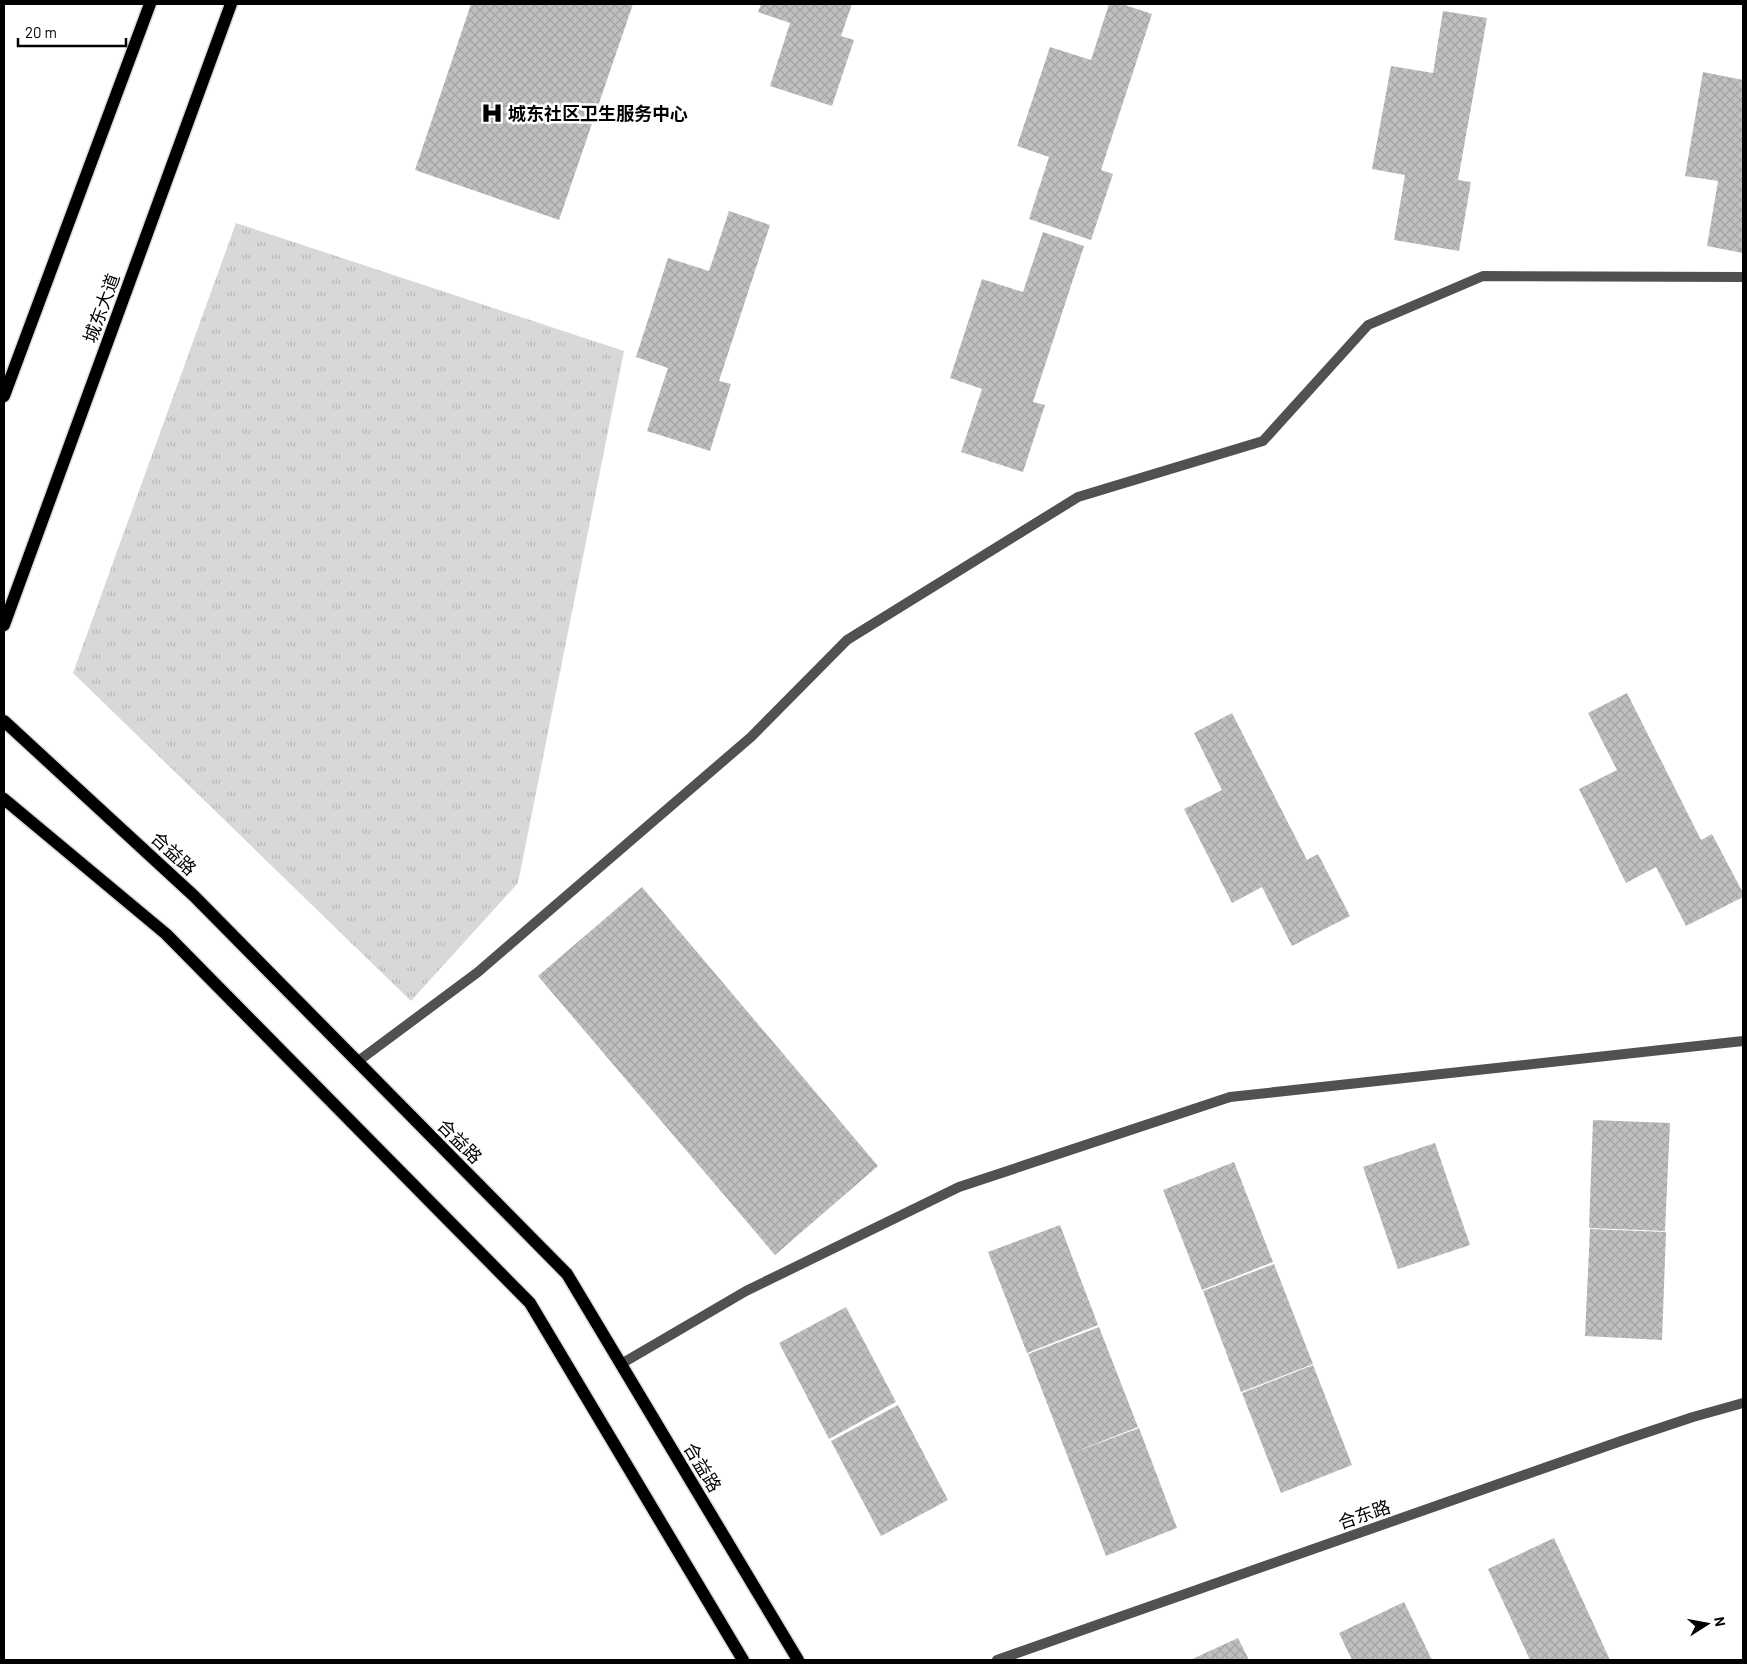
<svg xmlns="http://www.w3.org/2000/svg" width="1747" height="1664" font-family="Barlow,'Noto Sans SC',sans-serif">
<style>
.park{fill:url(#park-tufts)}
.building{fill:url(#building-cross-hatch)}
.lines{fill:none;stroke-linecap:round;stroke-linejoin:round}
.primary-casing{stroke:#dbdbdb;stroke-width:15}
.service{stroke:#515151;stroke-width:10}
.tertiary{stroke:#515151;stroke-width:10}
.primary{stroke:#000;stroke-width:12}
.labels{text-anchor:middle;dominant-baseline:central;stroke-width:5;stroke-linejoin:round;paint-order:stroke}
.poi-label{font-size:18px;font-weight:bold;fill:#000;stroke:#fff;text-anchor:start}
.street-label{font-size:18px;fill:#000;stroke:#fff}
</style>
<defs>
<pattern id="park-tufts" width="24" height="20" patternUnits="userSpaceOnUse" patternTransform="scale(1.25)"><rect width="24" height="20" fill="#d8d8d8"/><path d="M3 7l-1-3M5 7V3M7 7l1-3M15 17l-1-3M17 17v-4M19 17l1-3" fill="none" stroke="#b8b8b8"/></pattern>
<pattern id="building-cross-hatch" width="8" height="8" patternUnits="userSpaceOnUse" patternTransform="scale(1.25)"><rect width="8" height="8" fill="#c0c0c0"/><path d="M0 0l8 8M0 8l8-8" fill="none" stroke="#a3a3a3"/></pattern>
</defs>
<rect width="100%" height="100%" fill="#fff"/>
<!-- park -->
<path class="park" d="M236,223L624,351L518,883L411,1001L73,673Z"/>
<!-- building -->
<path class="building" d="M471,4H633L559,220L415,170Z
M761,4H852L841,36L854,40L832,106L770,86L790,23L758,12Z
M1109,4H1122L1152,14L1101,170L1113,174L1091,240L1029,219L1049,157L1017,146L1050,47L1091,60Z
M1443,11L1487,18L1458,180L1471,182L1459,251L1394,240L1405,175L1372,169L1391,66L1433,73Z
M1703,72L1743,80V253L1707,246L1718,181L1685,176Z
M729,211L770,225L719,381L731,384L710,451L647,431L668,368L636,357L668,258L709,271Z
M1043,232L1084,246L1033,402L1045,405L1023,472L961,452L982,389L950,378L982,279L1023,292Z
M1627,693L1701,840L1712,834L1743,893V897L1686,926L1656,867L1626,883L1579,789L1617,770L1588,713Z
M1232,713L1307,860L1318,854L1350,916L1292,946L1262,887L1232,903L1184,809L1222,790L1194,733Z
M642,887L878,1166L775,1255L538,976Z
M1593,1120L1670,1123L1665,1231L1589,1228Z
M1435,1143L1470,1245L1398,1269L1363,1167Z
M1234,1162L1273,1262L1202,1290L1163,1190Z
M1060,1225L1098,1325L1027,1353L988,1252Z
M1590,1229L1666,1232L1662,1340L1585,1336Z
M1274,1264L1313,1364L1241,1392L1203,1291Z
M846,1307L896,1402L829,1439L779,1343Z
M1099,1327L1138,1427L1067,1455L1028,1354Z
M1313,1365L1352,1465L1281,1493L1242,1393Z
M898,1405L948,1500L881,1536L831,1441Z
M1139,1428L1177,1528L1106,1556L1067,1455Z
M1554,1538L1610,1660H1530L1488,1569Z
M1404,1602L1432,1660H1352L1339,1633Z
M1238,1638L1249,1660H1190Z"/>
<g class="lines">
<!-- primary casing -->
<g class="primary-casing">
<path id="primary" d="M4,396L150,4
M4,625L231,4
M4,721L194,896L567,1274L798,1660
M4,799L166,934L530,1303L743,1660"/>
</g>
<!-- service -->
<path class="service" d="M357,1062L478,972L751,737L847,640L1078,497L1263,441L1368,325L1483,276L1743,277
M621,1364L746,1291L959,1187L1230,1097L1743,1041"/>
<!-- tertiary -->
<path class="tertiary" d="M997,1660L1624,1440L1693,1417L1743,1403"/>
<!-- primary -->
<use href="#primary" class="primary"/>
</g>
<!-- icons -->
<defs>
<g id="hospital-bare" transform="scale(1.725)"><path d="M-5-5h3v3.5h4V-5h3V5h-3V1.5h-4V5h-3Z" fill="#000" stroke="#fff" stroke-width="2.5" paint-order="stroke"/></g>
</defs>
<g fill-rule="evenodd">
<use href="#hospital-bare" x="492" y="113"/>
</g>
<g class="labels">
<!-- poi labels -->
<g class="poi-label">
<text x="508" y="113">城东社区卫生服务中心</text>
</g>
<!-- street labels -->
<g class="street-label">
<text transform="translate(101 308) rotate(-70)">城东大道</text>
<text transform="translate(174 853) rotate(43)">合益路</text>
<text transform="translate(460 1141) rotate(45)">合益路</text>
<text transform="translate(703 1467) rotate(59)">合益路</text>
<text transform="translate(1364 1514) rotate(-19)">合东路</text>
</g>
</g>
<!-- border -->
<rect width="1747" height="1664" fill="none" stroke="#000000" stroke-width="10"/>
<!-- north arrow -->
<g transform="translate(1707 1624) rotate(79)" stroke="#ffffff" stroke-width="4" paint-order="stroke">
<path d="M0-4L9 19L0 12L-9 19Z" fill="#000000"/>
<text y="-8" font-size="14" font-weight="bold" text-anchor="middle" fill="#000000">N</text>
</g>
<!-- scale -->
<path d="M18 38v8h108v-8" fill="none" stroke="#000000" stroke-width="2.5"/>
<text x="25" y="38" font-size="15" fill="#000000" stroke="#ffffff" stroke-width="4" paint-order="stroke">20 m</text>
</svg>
